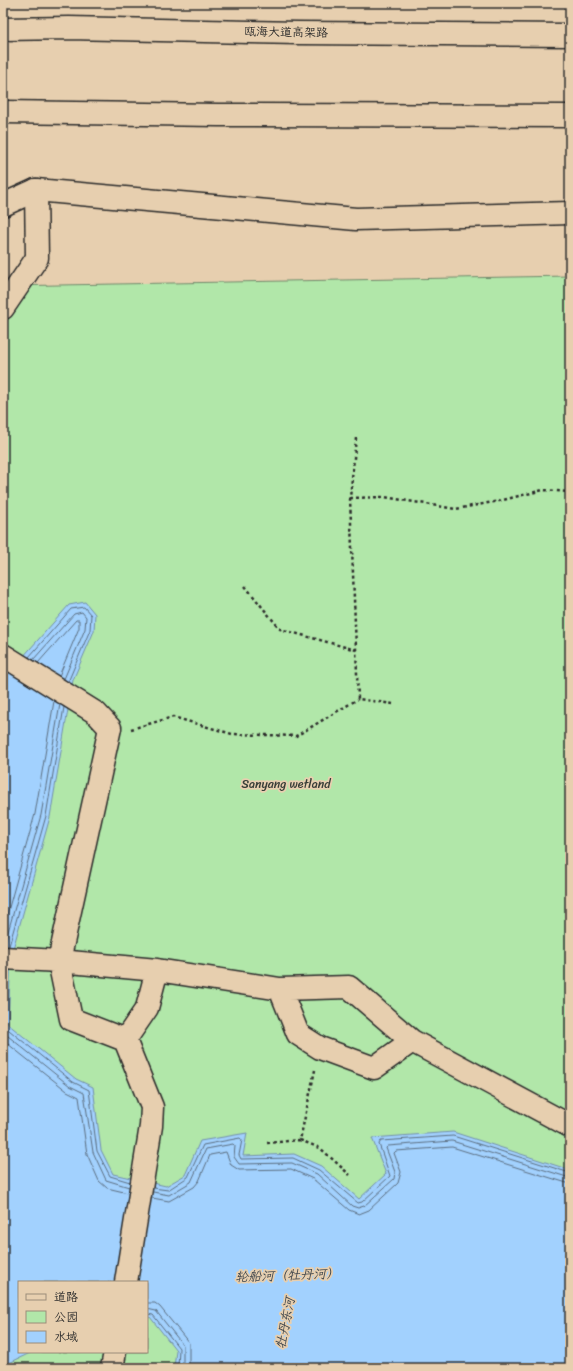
<svg xmlns="http://www.w3.org/2000/svg" width="573" height="1371" font-family="Sriracha,'LXGW WenKai TC',sans-serif">
<style>
.green{fill:#b1e7a9;stroke:#6e896a;fill-rule:evenodd}
.water{fill:#a2d1fe;stroke:#728faa}
.lines{fill:none;stroke-linecap:round;stroke-linejoin:round}
.shore{stroke:#5b6d7f;stroke-width:1}
.minor-casing{stroke:#2b2b2b;stroke-width:25}
.major-casing{stroke:#2b2b2b;stroke-width:25}
.highway-casing{stroke:#2b2b2b;stroke-width:25}
.path{stroke:#2b2b2b;stroke-width:2.5;stroke-dasharray:3 3;stroke-linecap:butt}
.minor{stroke:#e7cfaf;stroke-width:22}
.major{stroke:#e7cfaf;stroke-width:22}
.highway{stroke:#e7cfaf;stroke-width:22}
.labels{text-anchor:middle;dominant-baseline:central;stroke-width:3.5;stroke-linejoin:round;paint-order:stroke}
.street-label{font-size:12px;fill:#2b2b2b;stroke:#e7cfaf}
.park-label{font-size:12px;fill:#383e38;stroke:#e7cfaf}
.water-label{font-size:13px;font-style:italic;fill:#3d444b;stroke:#e7cfaf}
</style>
<rect width="100%" height="100%" fill="#e7cfaf"/>
<filter id="ink" filterUnits="userSpaceOnUse"><feTurbulence type="fractalNoise" baseFrequency=".025" numOctaves="2"/><feDisplacementMap in="SourceGraphic" scale="8" xChannelSelector="R" yChannelSelector="G"/><feConvolveMatrix kernelMatrix="1 2 1 2 8 2 1 2 1" color-interpolation-filters="sRGB"/></filter>
<g filter="url(#ink)">
<!-- green -->
<path class="green" d="M570,276V1368H3V286ZM19,1282H147V1352H19Z"/>
<!-- water -->
<path class="water" d="M85,602L95,614L94,631L73,680L50,817L11,956L8,1024L76,1079L93,1087L101,1150L113,1174L166,1186L185,1175L200,1141L247,1133L243,1156L294,1154L321,1166L359,1199L386,1174L372,1138L453,1132L570,1170V1368H174L176,1350L150,1317L147,1318V1282H19V1352H32L3,1366V677L6,676L69,605Z"/>
<g class="lines">
<!-- shore -->
<path class="shore" d="M29,657L71,609L84,607L91,615L90,630L68,682
M33,660L74,614L82,612L86,617L85,629L64,679
M38,663L76,620H79V628L59,676
M3,929L35,814L54,701
M4,946L41,815L60,704
M9,946L46,816L64,707
M6,970L4,1026L73,1082L89,1090L97,1151L110,1176L130,1182
M3,1032L70,1086L84,1093L93,1152L106,1180L129,1187
M3,1040L67,1091L79,1097L87,1154L99,1181L107,1188L128,1193
M153,1188L168,1190L188,1177L203,1145L240,1138L242,1140L239,1155L241,1159L293,1158L319,1170L358,1203L362,1202L390,1176L379,1144L381,1141L453,1136L570,1173
M153,1192L169,1195L191,1182L206,1149L233,1144L235,1146L234,1157L239,1164L292,1163L317,1174L352,1206L358,1208L364,1206L394,1179L395,1172L386,1148L388,1146L452,1141L570,1178
M152,1198L169,1201L194,1187L199,1181L210,1155L226,1152L231,1165L239,1170L291,1169L313,1179L349,1210L359,1214L369,1210L398,1183L401,1172L394,1153L396,1151L452,1147L570,1184
M147,1303H155L160,1307L189,1343V1368
M147,1309L156,1311L183,1345V1368
M147,1314L153,1315L179,1348L178,1368"/>
<!-- minor casing -->
<g class="minor-casing">
<path id="minor" d="M3,308L37,258L36,190
M3,655L96,713L110,728L59,961L71,1019L125,1040L152,1107L151,1126L126,1282
M3,958L59,961L157,970L280,989L349,987L412,1041L570,1126
M280,989L298,1034L320,1048L374,1068L412,1041
M125,1040L147,1008L157,970
M112,1368L115,1352"/>
</g>
<!-- major casing -->
<g class="major-casing">
<path id="major" d="M3,205L36,190L356,219L570,213"/>
</g>
<!-- highway casing -->
<g class="highway-casing">
<path id="highway" d="M3,29L69,28L298,33L570,35
M3,112L218,115L570,116"/>
</g>
<!-- path -->
<path class="path" d="M356,438L350,498L358,699L393,704
M350,498L384,497L456,509L499,501L543,490L570,492
M245,586L280,629L356,650
M131,729L173,717L232,734L296,736L358,699
M300,1140L320,1148L350,1175
M267,1143L300,1140L315,1070"/>
<!-- minor -->
<use href="#minor" class="minor"/>
<!-- major -->
<use href="#major" class="major"/>
<!-- highway -->
<use href="#highway" class="highway"/>
</g>
</g>
<g class="labels">
<!-- street labels -->
<g class="street-label">
<text transform="translate(286 32) rotate(1)">瓯海大道高架路</text>
</g>
<!-- park labels -->
<g class="park-label">
<text x="286" y="784">Sanyang wetland</text>
</g>
<!-- water labels -->
<g class="water-label">
<text transform="translate(287 1275) rotate(-2)">轮船河（牡丹河）</text>
<text transform="translate(285 1323) rotate(-79)">牡丹东河</text>
</g>
</g>
<!-- margin -->
<rect width="573" height="1371" fill="none" stroke="#e7cfaf" stroke-width="16"/>
<rect x="8" y="8" width="557" height="1355" fill="none" stroke="#2b2b2b" stroke-width="1.5" filter="url(#ink)"/>
<!-- legend -->
<rect x="18" y="1281" width="130" height="72" fill="#e7cfaf" stroke="#9c8d7a"/>
<rect x="26" y="1294" width="20" height="6" fill="#e7cfaf" stroke="#9c8d7a"/>
<text x="54" y="1301" font-size="12" fill="#2b2b2b">道路</text>
<rect x="26" y="1311" width="20" height="12" fill="#b1e7a9" stroke="#9c8d7a"/>
<text x="54" y="1321" font-size="12" fill="#2b2b2b">公园</text>
<rect x="26" y="1331" width="20" height="12" fill="#a2d1fe" stroke="#9c8d7a"/>
<text x="54" y="1341" font-size="12" fill="#2b2b2b">水域</text>
</svg>
